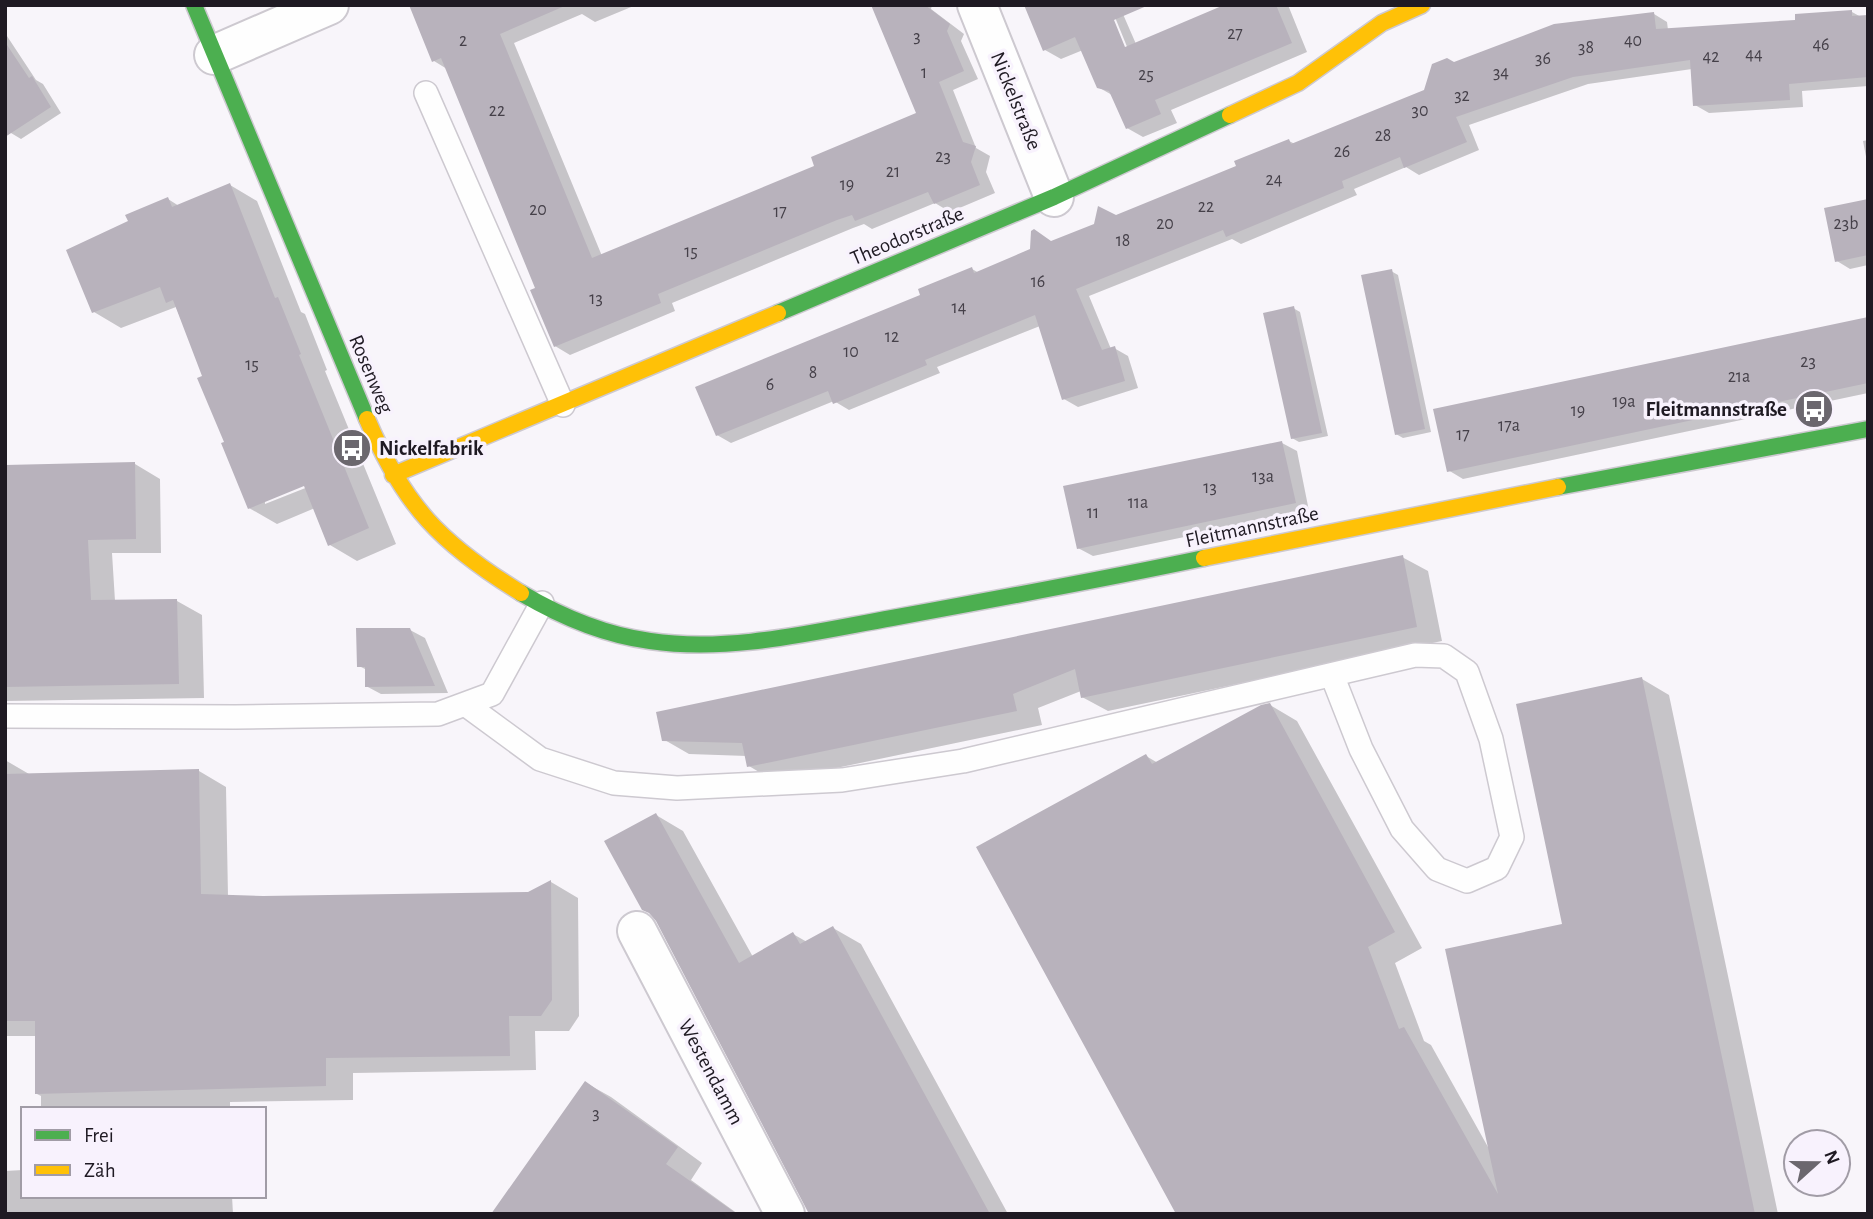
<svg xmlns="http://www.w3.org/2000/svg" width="1873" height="1219" font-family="'Alegreya Sans',sans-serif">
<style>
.shadow{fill:#0003;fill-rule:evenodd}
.building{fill:#b8b2bc}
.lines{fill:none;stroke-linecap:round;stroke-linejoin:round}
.lane-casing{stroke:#cdc9d0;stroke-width:26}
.street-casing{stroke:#cdc9d0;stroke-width:42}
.fast-casing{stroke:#cdc9d0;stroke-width:19}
.slow-casing{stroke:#cdc9d0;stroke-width:19}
.lane{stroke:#fefefe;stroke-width:23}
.street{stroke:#fefefe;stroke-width:38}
.fast{stroke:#4caf50;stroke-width:16}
.slow{stroke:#ffc107;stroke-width:16}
.labels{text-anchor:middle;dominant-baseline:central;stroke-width:7;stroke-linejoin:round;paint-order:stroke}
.number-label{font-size:18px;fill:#454049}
.street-label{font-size:21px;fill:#1f1a23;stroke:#f8f2fd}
.poi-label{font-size:21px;font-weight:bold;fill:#1f1a23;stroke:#f8f2fd;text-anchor:end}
</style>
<rect width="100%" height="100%" fill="#f8f5fa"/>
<!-- shadow -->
<path class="shadow" d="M419,5H636L595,22L582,14L514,43L602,256L817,167L918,114L873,5H932L931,9L964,34L961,41L978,79L953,90L976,148L990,156L986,172L995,193L950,212L935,203L872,229L864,224L853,228L672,303L675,311L570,355L555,346L537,288L447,69L434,61Z
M1026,5L1127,55L1130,54L1110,5H1119L1136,44L1229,5H1288L1307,52L1171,110L1177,123L1143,137L1127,128L1112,95L1098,87L1083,50L1061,59L1045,50Z
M1852,12L1861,17H1868V86L1802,91L1803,107L1709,113L1695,105L1692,69L1588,84L1469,125L1479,150L1419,175L1406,167L1354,189L1357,195L1241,244L1232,239L1089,296L1111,349L1114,348L1128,356L1138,388L1078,407L1064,399L1040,326L937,367L940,373L849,410L834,401L731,443L717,435L922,296L972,269L979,273L1239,167L1289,141L1295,144L1425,91L1454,64L1654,14L1667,22L1668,30L1797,22Z
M5,33L36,80L43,84L61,113L21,139L11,133L5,124Z
M1868,140V167L1863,141Z
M230,185L257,201L301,312L305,314L327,370L325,371L396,544L357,561L330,545L315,508L277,524L249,508L205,377L176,307L121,328L94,312L130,222L168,199L179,206ZM311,481L313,485L265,504V500Z
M1868,201V265L1850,269L1837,261Z
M1391,271L1398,275L1431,432L1403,438L1396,434Z
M1293,308L1300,312L1328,436L1299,442L1292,438Z
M1868,319V393L1463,479L1448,470Z
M1282,443L1297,451L1309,511L1093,556L1078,548Z
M135,464L160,479L161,553H112L115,601H177L202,615L204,698L5,701V466Z
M1402,557L1428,571L1442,641L1108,711L1082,697L1081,691L1038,708L1042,725L774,781L749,766L747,756L689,754L663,739Z
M410,630L425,638L448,693L381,694L366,686L367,670L359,666Z
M1642,679L1669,695L1778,1214H1178L1146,756L1158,763L1270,705L1297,721L1422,948L1395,963L1424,1041L1431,1045L1488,1147L1564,926Z
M5,760L29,774L199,771L226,787L228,897L529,894L551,882L578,898L579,1016L569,1031H535L536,1070L353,1073V1100L230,1102V1109H41V1096L37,1094V1036H5Z
M656,815L683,831L753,957L793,934L807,942L833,928L861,944L1008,1214H811L658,920Z
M586,1083L611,1097L702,1163L691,1180L738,1214H493Z
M23,1170V1196H232L233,1214H5V1171Z"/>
<!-- building -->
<path class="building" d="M409,5H567L500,34L592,258L814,166L811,157L916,113L871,5H925L950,24L947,31L964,71L939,82L963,142L976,146L971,162L980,185L934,204L928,192L855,221L852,215L837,220L658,294L661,303L554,347L530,290L535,288L441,58L432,62Z
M1024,5H1149L1114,20L1125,47L1224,5H1276L1292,43L1155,100L1161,114L1126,129L1109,91L1097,88L1075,37L1043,51Z
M1852,10V16L1868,15V77L1789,84L1790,100L1693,106L1690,60L1573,77L1456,117L1467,142L1404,168L1400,157L1342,181L1344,188L1226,237L1223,230L1076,289L1102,350L1115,346L1125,381L1062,400L1035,315L925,360L927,365L833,404L828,391L716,436L695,387L920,295L918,289L972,267L974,273L1030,249L1031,231L1034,229L1051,241L1094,224L1098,206L1116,215L1236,166L1234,161L1289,139L1291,144L1424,90L1432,64L1447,58L1454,62L1554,24L1654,12L1656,29L1795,20V14Z
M5,42L29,78L32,76L51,107L5,137Z
M230,183L275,298L278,297L301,354L299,355L369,528L328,546L304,486L248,509L221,443L224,442L197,378L202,376L173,300L166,303L160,287L92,313L66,250L128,221L125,215L168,197L172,207Z
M1868,199V255L1835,262L1824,208Z
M1392,269L1425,429L1395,435L1361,275Z
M1294,306L1322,433L1291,439L1263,313Z
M1868,317V383L1447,472L1433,409Z
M1282,441L1296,503L1077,549L1063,486Z
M135,462L136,539L88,540L91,600L177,599L179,684L5,687V465Z
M1403,555L1417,627L1081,698L1075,669L1013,694L1017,711L747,767L742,743L662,741L656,712Z
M356,628H410L435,686L365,687V667H357Z
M1642,677L1755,1214H1176L976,847L1146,754L1152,764L1261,705L1270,703L1395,932L1368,947L1399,1029L1404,1027L1498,1194L1445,949L1562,924L1516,704Z
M199,769L201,894L263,896L528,892L551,880L552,1000L541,1016H509L510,1056L326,1058V1086L35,1094V1021H5V774Z
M656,813L739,963L793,932L800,944L833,926L990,1214H809L656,921L649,913L642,910L604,841Z
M585,1081L678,1147L666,1164L737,1214H491Z"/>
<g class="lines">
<!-- lane casing -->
<g class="lane-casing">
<path id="lane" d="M426,93L563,405
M465,704L540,759L614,783L677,788L842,780L963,761L1415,655L1444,656L1467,672L1491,739L1512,837L1497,868L1467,881L1437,869L1402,829L1361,749L1332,675
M5,716L235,717L438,714L492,694L542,603"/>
</g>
<!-- street casing -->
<g class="street-casing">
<path id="street" d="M977,5L1054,197
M214,55L329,5
M637,931L785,1214"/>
</g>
<!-- fast casing -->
<g class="fast-casing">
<path id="fast" d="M194,5L367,419
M778,313L1054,197L1230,115
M1558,487L1868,429
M521,593C560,616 605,635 650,641C730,653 813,632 892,618C996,599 1100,580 1204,558"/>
</g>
<!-- slow casing -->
<g class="slow-casing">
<path id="slow" d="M1230,115L1298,83L1382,23L1422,5
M367,419C404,506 441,544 521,593
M393,475L778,313
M1204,558L1558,487"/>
</g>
<!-- lane -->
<use href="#lane" class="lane"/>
<!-- street -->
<use href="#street" class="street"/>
<!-- fast -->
<use href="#fast" class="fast"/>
<!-- slow -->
<use href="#slow" class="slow"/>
</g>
<!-- icons -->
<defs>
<g id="bus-disc" transform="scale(2.0125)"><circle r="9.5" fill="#6b676e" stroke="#f8f2fd"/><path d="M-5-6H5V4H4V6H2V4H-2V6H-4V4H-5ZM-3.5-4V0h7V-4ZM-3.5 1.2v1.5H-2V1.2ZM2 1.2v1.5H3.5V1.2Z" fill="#fff"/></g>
</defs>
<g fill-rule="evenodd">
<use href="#bus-disc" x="1814" y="409"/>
<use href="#bus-disc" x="352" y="448"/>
</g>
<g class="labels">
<!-- number labels -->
<g class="number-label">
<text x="1235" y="34">27</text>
<text x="917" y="37">3</text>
<text x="463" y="41">2</text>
<text x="1633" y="41">40</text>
<text x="1821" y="45">46</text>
<text x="1586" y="48">38</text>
<text x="1754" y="55">44</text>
<text x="1711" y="57">42</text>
<text x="1543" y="59">36</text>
<text x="924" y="73">1</text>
<text x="1501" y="73">34</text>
<text x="1146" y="75">25</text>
<text x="1462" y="96">32</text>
<text x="497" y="111">22</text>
<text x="1420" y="111">30</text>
<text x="1383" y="136">28</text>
<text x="1342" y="152">26</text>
<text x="943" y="157">23</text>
<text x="893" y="172">21</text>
<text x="1274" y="180">24</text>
<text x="847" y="185">19</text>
<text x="1206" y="207">22</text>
<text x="538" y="210">20</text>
<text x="780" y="212">17</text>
<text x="1165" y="224">20</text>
<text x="1846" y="224">23b</text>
<text x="1123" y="241">18</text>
<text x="691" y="252">15</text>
<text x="1038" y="282">16</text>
<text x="596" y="299">13</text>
<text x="959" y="308">14</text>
<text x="892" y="337">12</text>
<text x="851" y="352">10</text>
<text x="1808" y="362">23</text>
<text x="252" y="365">15</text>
<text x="813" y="373">8</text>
<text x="1739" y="377">21a</text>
<text x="770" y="385">6</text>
<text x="1624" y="402">19a</text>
<text x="1578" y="411">19</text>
<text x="1509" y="426">17a</text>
<text x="1463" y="435">17</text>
<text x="1263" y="477">13a</text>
<text x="1210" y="488">13</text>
<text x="1138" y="503">11a</text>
<text x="1093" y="513">11</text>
<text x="596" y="1114">3</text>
</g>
<!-- street labels -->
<g class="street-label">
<text transform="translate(1016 101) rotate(68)">Nickelstraße</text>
<text transform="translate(907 236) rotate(-23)">Theodorstraße</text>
<text transform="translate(371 374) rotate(67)">Rosenweg</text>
<text transform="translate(1252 527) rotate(-12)">Fleitmannstraße</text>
<text transform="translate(711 1072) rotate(62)">Westendamm</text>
</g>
<!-- poi labels -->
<g class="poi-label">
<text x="1787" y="409">Fleitmannstraße</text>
<text x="379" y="448" text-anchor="start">Nickelfabrik</text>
</g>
</g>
<!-- border -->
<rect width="1873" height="1219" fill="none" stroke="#1f1a23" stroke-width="14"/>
<!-- legend -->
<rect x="21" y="1107" width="245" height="91" fill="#f8f2fd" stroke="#a19ca6" stroke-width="2"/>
<rect x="35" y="1130" width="35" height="10" fill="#4caf50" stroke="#a19ca6" stroke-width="2"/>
<text x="84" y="1142" font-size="21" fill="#1f1a23">Frei</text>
<rect x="35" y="1165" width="35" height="10" fill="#ffc107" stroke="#a19ca6" stroke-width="2"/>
<text x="84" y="1177" font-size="21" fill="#1f1a23">Zäh</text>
<!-- north arrow -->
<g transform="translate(1817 1163) rotate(69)"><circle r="33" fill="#f8f2fd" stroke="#a19ca6" stroke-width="2"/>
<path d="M0-5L12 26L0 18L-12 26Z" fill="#6b676e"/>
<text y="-10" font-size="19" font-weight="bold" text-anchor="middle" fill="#1f1a23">N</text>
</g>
</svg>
